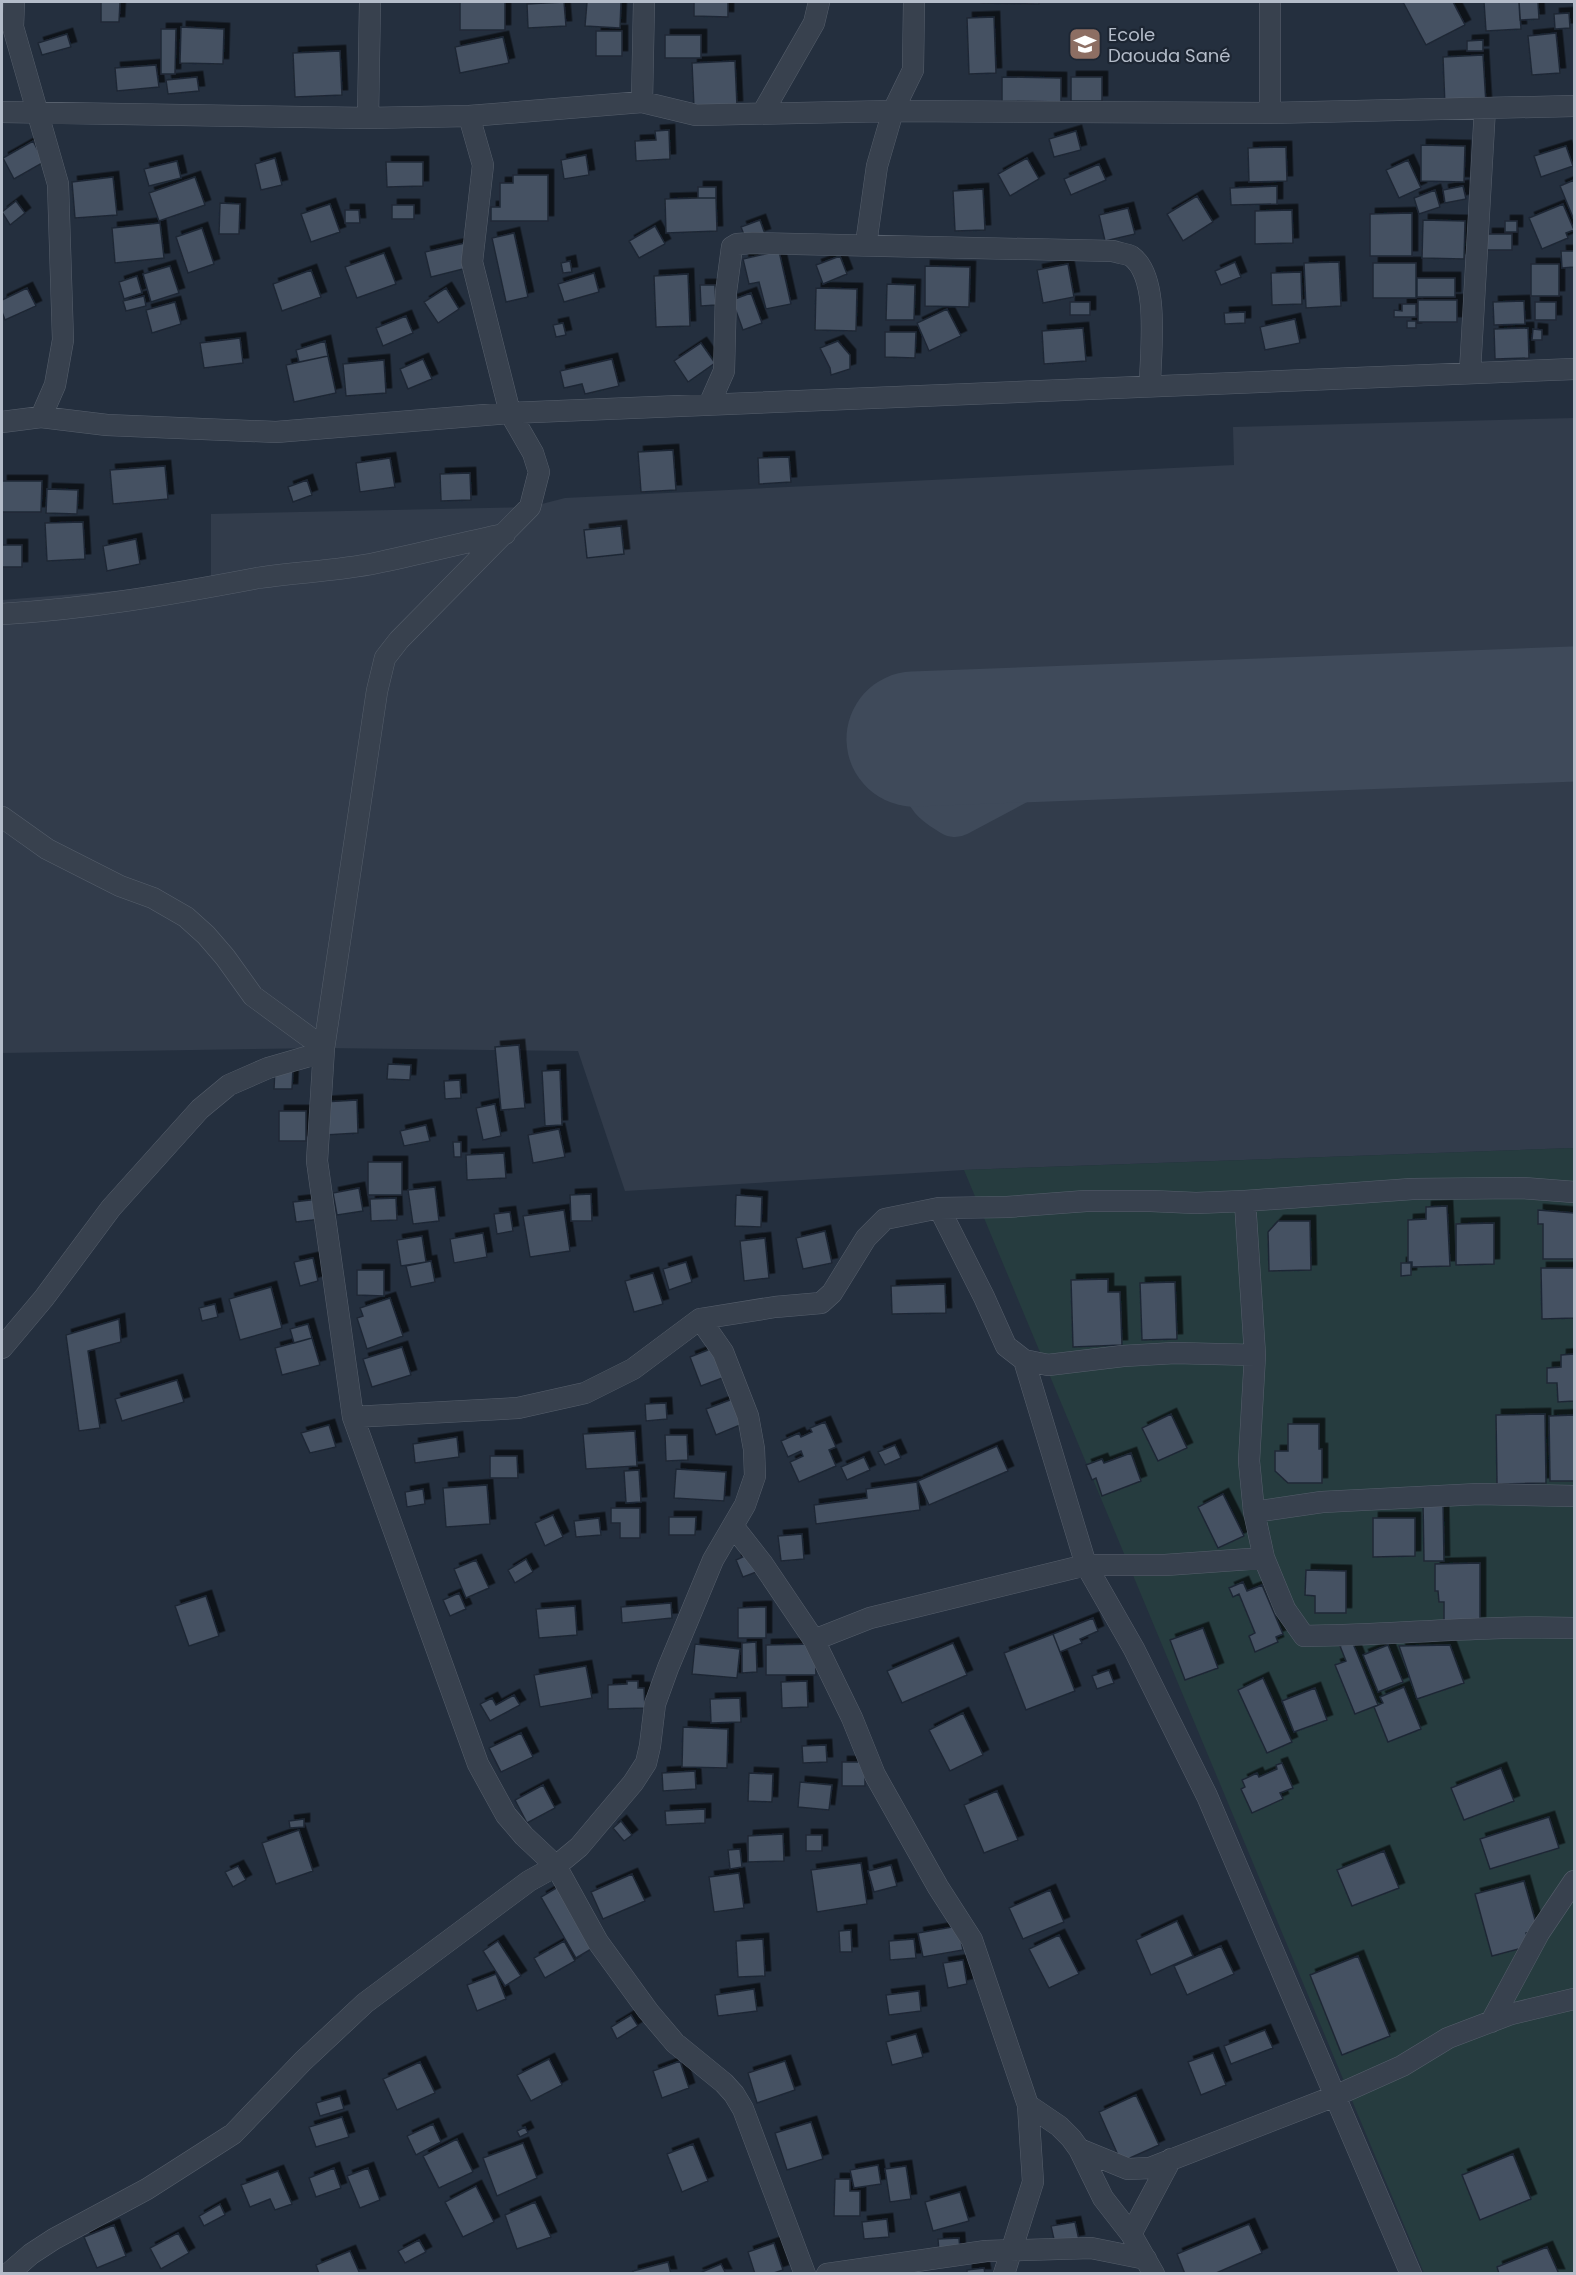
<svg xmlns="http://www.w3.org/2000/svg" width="1576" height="2275" font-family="Poppins,sans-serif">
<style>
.airport{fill:#323c4b}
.green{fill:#263c3f}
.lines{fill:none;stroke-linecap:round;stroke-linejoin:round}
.taxiway{stroke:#3f4a5a;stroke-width:54}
.runway{stroke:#3f4a5a;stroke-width:135}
.building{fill:#455162;stroke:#1f2835;stroke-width:1.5;filter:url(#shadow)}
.minor-casing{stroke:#565f6c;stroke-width:22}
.minor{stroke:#38414e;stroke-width:21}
.labels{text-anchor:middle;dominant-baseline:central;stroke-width:4.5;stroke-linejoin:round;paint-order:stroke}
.poi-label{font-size:18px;fill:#b4bcc9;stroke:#1d2633;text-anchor:start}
</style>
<defs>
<filter id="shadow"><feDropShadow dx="5.5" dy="-5.5" stdDeviation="0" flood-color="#0009"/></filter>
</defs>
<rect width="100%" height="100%" fill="#242f3e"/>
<!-- airport -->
<path class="airport" d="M1574,418V1148L964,1170L625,1191L578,1051L324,1048L2,1053V600L211,583V514L530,507L565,498L1234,465L1233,427Z"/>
<!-- green -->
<path class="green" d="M1574,1148V2273H1424L964,1170Z"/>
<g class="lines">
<!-- taxiway -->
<path class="taxiway" d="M1047,734C1027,724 1005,709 983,705C972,703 957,710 948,716C921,734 915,770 936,796C941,802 949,806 955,810L1056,756L1138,730"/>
<!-- runway -->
<path class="runway" d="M914,739L1574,714"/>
</g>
<!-- building -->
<path class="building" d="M101,2H120L119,22H101Z
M460,2H505V30H460Z
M564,2L566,26L528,28L527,4Z
M587,2H621L620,28L585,26Z
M694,2H728V17L694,16Z
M981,2H1039V4L981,3Z
M1403,2H1453L1465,25L1426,45Z
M1484,2H1519L1521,29L1486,31Z
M1519,2H1538L1539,19L1520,20Z
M1569,13L1570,28L1555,29L1554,14Z
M994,17L996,73L969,74L967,18Z
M181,27L224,29L223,64L180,63Z
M161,29H176L175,74H161Z
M596,31H622V56H596Z
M1556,33L1560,73L1532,75L1528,36Z
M67,34L71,47L42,55L38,43Z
M665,35H701V58H665Z
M503,37L509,63L460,73L455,47Z
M1483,40V51H1467V41Z
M340,51L342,95L295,97L293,53Z
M1483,55L1486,104L1445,106L1443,57Z
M735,61L737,106L694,108L692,63Z
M156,65L159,87L117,91L115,68Z
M197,77L199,91L168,94L166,80Z
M1002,77L1061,78V102L1002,101Z
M1071,77H1102V101H1071Z
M669,130L670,159L636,161L635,141L656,140L655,131Z
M1076,131L1081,150L1054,157L1049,139Z
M33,141L44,162L14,179L3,158Z
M1421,145L1465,146L1464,182L1421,181Z
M1566,146L1573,166L1541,177L1534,156Z
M1286,147L1287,181L1249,182L1248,148Z
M586,155L589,175L564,179L561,160Z
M275,158L282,185L261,190L255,164Z
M1027,158L1039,179L1010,196L998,174Z
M1408,160L1421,188L1399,198L1386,170Z
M177,161L181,178L149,186L144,169Z
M386,162H423V186L387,187Z
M1099,164L1106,180L1071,195L1064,179Z
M513,175H548V221H491V207H500V183H513Z
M113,177L117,215L75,218L72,182Z
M195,177L205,205L159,221L149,193Z
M1574,180V220L1560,186Z
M1277,186V204L1231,205L1230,188Z
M1463,186L1466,199L1445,203L1443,190Z
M698,187H716V198H698Z
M983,189L985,230L955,231L953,191Z
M1435,190L1440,207L1419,214L1414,198Z
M1197,196L1213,222L1183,241L1167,214Z
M698,198H716L717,231L666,233L665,199Z
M16,201L25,213L10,225L2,212Z
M220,203L240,204L239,234H219Z
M330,204L340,232L311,242L301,214Z
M1563,204L1574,230L1566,233L1568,238L1542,249L1529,218Z
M392,205H414V219H392Z
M1128,208L1135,234L1105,241L1099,215Z
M345,210H359L360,223H345Z
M1292,210L1293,243L1255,244V211Z
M1412,213V256H1370V214Z
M760,220L765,234L746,240L741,227Z
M1423,220L1465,221L1464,259L1422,258Z
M1505,221H1517V232H1505Z
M160,223L164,258L115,263L112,228Z
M655,226L665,244L639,258L629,241Z
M202,228L214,264L188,273L176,237Z
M514,233L528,297L506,302L492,238Z
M1487,234H1512V250H1487Z
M465,243L471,267L431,277L425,252Z
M779,251L791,304L766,309L759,282L749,284L743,259Z
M1561,251H1574V267L1562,268Z
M384,253L396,284L357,298L345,267Z
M840,256L847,274L823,284L816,265Z
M570,261L572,272L563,273L561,263Z
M1235,262L1241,277L1221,285L1215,271Z
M1339,262L1341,306L1306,308L1304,263Z
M1373,263H1416V298H1373Z
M1068,264L1074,297L1043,303L1037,270Z
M1531,264H1559V296H1531Z
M170,266L179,293L151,302L143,274Z
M925,266L970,267L969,307L925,306Z
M311,270L321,297L282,311L273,284Z
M1301,272L1302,304L1272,305L1271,273Z
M594,273L599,292L564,302L558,284Z
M688,274L690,326L656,327L654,276Z
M137,276L142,293L124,299L119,282Z
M1417,278H1455V297H1417Z
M887,284L915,285L914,320H886Z
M700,285H715L716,305L701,306Z
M27,288L36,306L5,320L2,312V300Z
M446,288L459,309L438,323L424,302Z
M816,288L857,289L856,331L815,330Z
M751,293L762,323L743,330L732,300Z
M144,296L146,306L126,311L123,301Z
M1418,300H1457V322H1418Z
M1524,301L1525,324L1494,325L1493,302Z
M175,302L181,324L152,333L146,310Z
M1070,302H1090V315H1070Z
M1535,302H1556V320H1535Z
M1402,304H1416V317H1394V310L1402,311Z
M947,309L961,336L929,351L917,323Z
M1245,312V323L1225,324L1224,313Z
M406,316L413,333L383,346L376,328Z
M1295,319L1300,343L1265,350L1260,327Z
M1407,321H1416V328H1407Z
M563,323L566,335L556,337L553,325Z
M1083,328L1086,361L1044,364L1042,331Z
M1528,328L1529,358L1495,359L1494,329Z
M1533,329L1542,330V340H1532Z
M885,332H916L915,358L885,357Z
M240,338L243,363L204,368L200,343Z
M325,341L328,356L299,362L296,350Z
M838,341L850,355V369L831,375L830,368L820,348Z
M701,343L715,363L688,382L674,361Z
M328,356L336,393L294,402L286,365Z
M423,359L432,379L408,389L400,369Z
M612,359L619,386L585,394L582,384L564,388L560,371Z
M384,360L386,393L346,396L343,364Z
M673,450L676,490L641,492L638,452Z
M789,457L791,482L759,484L758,458Z
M390,458L395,487L360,492L356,463Z
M165,466L168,499L113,504L110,470Z
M470,473L471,500L441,501L440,474Z
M307,480L312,495L293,502L288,487Z
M2,481H42L41,512H2Z
M47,489L78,490L77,514L46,513Z
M83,522L85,559L47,561L45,523Z
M621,526L624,554L587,558L584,530Z
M136,539L140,564L107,571L103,546Z
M2,545H22V567H2Z
M519,1045L525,1108L501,1110L495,1047Z
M388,1064L411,1065L410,1080L387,1079Z
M275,1068H293L292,1089H274Z
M560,1070L562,1125L545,1126L542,1071Z
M460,1080L461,1098L445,1099L444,1081Z
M357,1100L358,1133L325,1135L323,1102Z
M495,1104L501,1136L483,1140L476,1108Z
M279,1111H306V1141H279Z
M426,1125L430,1141L404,1146L400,1131Z
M559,1129L565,1157L533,1163L528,1135Z
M453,1142H461V1157H454Z
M504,1153L506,1178L467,1180L466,1155Z
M368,1162H402V1195H368Z
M435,1187L439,1221L413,1224L408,1190Z
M359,1188L363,1211L337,1215L333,1193Z
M591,1194L592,1221H571L570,1195Z
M736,1195L762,1197L761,1227L735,1226Z
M396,1198L397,1220L371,1221L370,1199Z
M319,1199L322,1219L296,1222L293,1202Z
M1447,1206L1450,1266L1412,1267V1262H1408V1220L1426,1219V1207Z
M564,1210L570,1251L530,1257L523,1216Z
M1538,1210L1574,1213V1259H1543V1224H1538Z
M510,1212L513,1231L497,1234L494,1214Z
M1278,1221H1310L1311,1270L1269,1271L1268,1232Z
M1494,1223V1264L1456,1265V1224Z
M825,1231L832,1263L803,1269L796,1238Z
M483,1233L487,1257L454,1263L450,1239Z
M422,1236L426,1262L401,1266L397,1240Z
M765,1238L769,1278L744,1281L740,1241Z
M313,1258L318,1281L300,1286L294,1262Z
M431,1261L435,1282L411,1287L406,1266Z
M686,1262L692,1282L669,1290L663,1269Z
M1401,1263H1411V1275L1401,1276Z
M1541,1268H1574V1318L1542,1319Z
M357,1270H384V1296L357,1295Z
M653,1273L663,1304L634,1312L625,1281Z
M1108,1279V1292H1120L1122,1345L1073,1347L1071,1280Z
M1175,1282L1177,1339L1142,1340L1140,1283Z
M945,1284L946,1313L892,1314L891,1286Z
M271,1287L282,1328L240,1340L229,1299Z
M390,1298L403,1336L367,1349L357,1318L363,1316L360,1308Z
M215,1304L218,1317L202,1321L199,1308Z
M119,1319L121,1342L88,1351L100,1428L79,1431L66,1335Z
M308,1324L312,1338L294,1343L290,1329Z
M312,1338L320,1365L282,1375L275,1348Z
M402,1347L411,1375L372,1387L363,1359Z
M713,1348L725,1377L701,1386L690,1357Z
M1574,1354V1401L1558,1402L1557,1383H1547V1368L1561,1367V1355Z
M177,1380L184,1402L122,1421L115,1399Z
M735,1398L745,1423L716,1435L706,1409Z
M666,1403L667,1419L646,1421L645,1404Z
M1171,1414L1187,1448L1158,1461L1142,1428Z
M1545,1414L1546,1483L1497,1484L1496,1415Z
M1574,1415V1481H1550L1549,1416Z
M825,1422L836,1447L829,1450L836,1466L799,1482L790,1462L803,1456L801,1451L788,1457L781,1441L799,1433L801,1437L812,1432L810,1428Z
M1288,1424H1319V1449H1322V1483H1288L1275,1471V1451H1288Z
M329,1425L336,1447L310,1453L301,1433Z
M635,1431L637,1466L586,1469L583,1434Z
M665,1435H687L688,1460L666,1461Z
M457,1437L459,1457L415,1463L413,1444Z
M895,1445L901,1458L885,1465L878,1452Z
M997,1446L1008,1471L929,1505L918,1481Z
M1131,1453L1141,1481L1102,1496L1096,1478L1092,1480L1086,1465L1102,1459L1104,1463Z
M490,1456H517L518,1478H490Z
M864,1457L870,1470L847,1480L841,1467Z
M676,1469L726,1472L724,1501L674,1498Z
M639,1470L641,1502L626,1503L624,1471Z
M917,1482L920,1510L816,1524L814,1505L867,1498L866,1489Z
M487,1485L490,1524L446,1527L443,1488Z
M423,1489L425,1504L407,1507L405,1492Z
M1223,1494L1244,1536L1218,1548L1198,1507Z
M1423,1501H1443L1444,1561H1424Z
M611,1508H640V1538H620V1523H611Z
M553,1515L563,1537L545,1546L535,1523Z
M669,1517H696L695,1535H669Z
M599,1518L601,1535L576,1537L574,1521Z
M1373,1518H1415V1556L1373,1557Z
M802,1534L804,1559L781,1561L778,1536Z
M751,1553L759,1571L743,1577L736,1560Z
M526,1559L533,1572L515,1583L508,1570Z
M476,1560L489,1588L466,1598L454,1569Z
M1480,1563V1622H1444V1602H1439L1438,1591H1435V1564Z
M1306,1570L1346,1571V1613H1315V1596L1305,1595Z
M1243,1582L1247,1591L1262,1585L1283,1634L1276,1637L1278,1642L1255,1652L1249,1636L1255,1633L1239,1594L1233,1597L1229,1588Z
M459,1593L466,1609L450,1616L443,1600Z
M206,1596L219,1636L189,1646L175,1606Z
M671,1603L672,1618L622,1623L621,1607Z
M575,1606L577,1635L539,1638L536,1609Z
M760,1607H766V1638H738V1608Z
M1093,1618L1098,1631L1080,1639L1082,1643L1060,1652L1053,1634Z
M1203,1628L1218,1668L1185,1680L1170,1640Z
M1053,1634L1075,1691L1026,1710L1004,1653Z
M1352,1641L1378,1705L1355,1714L1335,1665L1346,1661L1340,1646Z
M756,1642L757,1672L742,1673V1643Z
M953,1643L967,1675L902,1703L887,1671Z
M695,1644L740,1649L737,1678L692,1674Z
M815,1644L816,1675H766V1645Z
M1388,1645L1403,1682L1378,1692L1363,1655Z
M1450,1645L1464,1683L1417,1699L1399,1646Z
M586,1666L592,1698L540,1707L534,1675Z
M1109,1670L1114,1683L1097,1689L1092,1676Z
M1263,1678L1292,1742L1267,1753L1238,1690Z
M627,1681H638V1688H644L645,1708L608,1709V1685L627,1684Z
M807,1681L808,1707L782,1708L781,1682Z
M1404,1687L1421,1729L1388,1742L1374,1707L1383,1703L1380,1697Z
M1315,1688L1327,1720L1294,1732L1282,1701Z
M514,1695L520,1705L490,1721L480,1704L492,1698L496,1705Z
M740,1698L741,1722L711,1723L710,1699Z
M963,1713L983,1755L950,1771L929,1730Z
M683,1727L728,1729L727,1768L682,1767Z
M521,1733L533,1757L501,1772L489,1748Z
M826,1745L827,1762L803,1763L802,1746Z
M842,1762H865V1786H842Z
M1282,1763L1293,1788L1280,1793L1283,1799L1252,1813L1241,1789L1245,1787L1242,1780L1257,1773L1259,1777L1277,1769L1276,1765Z
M1501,1768L1514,1801L1464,1820L1451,1788Z
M695,1771L696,1789L663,1791L662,1773Z
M749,1773L773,1774L772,1802L748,1801Z
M800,1782L832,1785L829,1810L798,1807Z
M543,1785L555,1808L527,1823L515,1800Z
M997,1791L1018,1840L984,1853L964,1805Z
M705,1809V1823L666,1825L665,1811Z
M1549,1817L1559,1848L1490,1869L1480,1839Z
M304,1819V1827L290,1828L289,1821Z
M621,1821L632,1835L624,1841L613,1828Z
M299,1830L313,1871L276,1884L262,1843Z
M783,1834L784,1861L748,1862V1836Z
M806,1835H822V1851H806Z
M740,1849L742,1867L730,1869L728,1850Z
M1384,1851L1399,1888L1352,1906L1337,1870Z
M861,1863L867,1904L817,1912L811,1870Z
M891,1865L897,1886L874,1892L868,1871Z
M238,1866L246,1880L233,1887L225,1872Z
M739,1873L744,1908L714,1912L709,1877Z
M632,1874L645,1901L603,1919L591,1892Z
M1524,1881L1538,1930L1526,1933L1530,1946L1492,1956L1475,1894Z
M558,1887L593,1948L576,1958L541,1897Z
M1050,1890L1064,1922L1023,1939L1009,1908Z
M1177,1921L1193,1956L1151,1975L1136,1940Z
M958,1926L963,1950L923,1957L918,1933Z
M851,1930L852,1952H840L839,1931Z
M1059,1935L1079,1974L1049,1988L1029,1949Z
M763,1939L765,1976L738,1977L736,1941Z
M914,1939L916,1958L890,1960L889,1941Z
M498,1941L521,1976L505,1986L483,1951Z
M564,1941L575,1961L545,1978L534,1958Z
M1221,1946L1234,1974L1187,1995L1174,1966Z
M1358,1956L1390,2036L1342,2055L1310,1975Z
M963,1960L967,1984L948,1988L943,1963Z
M496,1974L506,1999L477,2011L467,1985Z
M754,1989L757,2011L718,2016L715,1995Z
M919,1991L921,2011L889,2015L886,1995Z
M631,2015L638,2026L617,2039L611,2027Z
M1265,2030L1273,2048L1231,2064L1224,2046Z
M916,2034L923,2057L892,2065L886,2042Z
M1213,2053L1226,2085L1201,2095L1188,2062Z
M549,2059L562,2085L531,2101L517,2075Z
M680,2061L689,2088L662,2098L653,2071Z
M785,2061L795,2090L757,2103L748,2073Z
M420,2062L435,2093L397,2110L383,2079Z
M1136,2095L1159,2145L1121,2162L1099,2112Z
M340,2096L344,2109L320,2116L316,2103Z
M342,2117L349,2137L316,2147L309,2127Z
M811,2122L823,2159L787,2170L775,2133Z
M433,2124L441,2142L416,2155L407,2136Z
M525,2127L528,2133L520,2137L517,2131Z
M457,2139L473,2172L439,2188L423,2156Z
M523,2143L537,2178L497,2196L483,2158Z
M693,2144L708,2181L682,2192L667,2154Z
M1513,2154L1531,2199L1480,2220L1462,2175Z
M878,2165L881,2184L854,2188L850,2170Z
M906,2166L911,2199L890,2202L885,2169Z
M334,2168L341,2188L316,2197L309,2178Z
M368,2168L380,2200L360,2208L347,2176Z
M278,2171L292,2204L275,2210L270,2199L250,2207L241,2185Z
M835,2179H850V2191H860V2216H834Z
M476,2186L494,2222L463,2237L445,2202Z
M960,2192L969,2221L933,2231L925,2202Z
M535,2202L551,2237L517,2249L505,2215Z
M220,2204L225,2215L204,2226L199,2216Z
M887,2219L889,2237L864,2239L862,2222Z
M1075,2222L1079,2240L1055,2244L1051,2226Z
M1249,2224L1262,2253L1214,2274H1185L1177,2254Z
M114,2225L126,2256L97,2268L84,2237Z
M178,2233L189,2253L161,2269L150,2248Z
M959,2238L960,2251L939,2253L938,2239Z
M419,2240L426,2252L405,2263L398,2251Z
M774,2243L783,2270L771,2274H755L748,2252Z
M1547,2247L1559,2274H1499L1497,2267Z
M350,2251L360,2274H319L316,2265Z
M668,2262L671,2274H633V2271Z
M721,2264L726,2274H697Z
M984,2268L985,2274H967V2270Z"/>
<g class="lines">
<!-- minor casing -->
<g class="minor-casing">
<path id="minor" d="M14,2L13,27L58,184L63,340L55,385L41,417
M1270,2V113
M642,102L644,2
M2,112L368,118L469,116L642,102L696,115L893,111L1270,113L1574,106
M763,112L814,23L819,2
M469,116L483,165L472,262L510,413L533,453L539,472L530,507L399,640L385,658L377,691L324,1048L317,1161L353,1417L478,1764L506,1815L524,1836L556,1866L598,1942L648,2011L675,2043L724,2083L734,2094L743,2109L805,2274
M368,118L370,2
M866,244L877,166L893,111L913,70L914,2
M1470,372L1485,108
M709,405L724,371L726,292L732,247L737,244L753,243L1113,251C1118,253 1127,254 1131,256C1161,277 1150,354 1150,386
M2,422L41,417L107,425L276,432L510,413L1574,369
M2,614C88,609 173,594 258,578C297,572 337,571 376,563C419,554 462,543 505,534
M2,817L47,849L120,886L153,898L186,917L206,935L225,957L253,996L324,1048
M1245,1201L1255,1355L1249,1461L1254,1512L1264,1558L1285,1609L1304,1636C1395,1635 1483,1625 1574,1628
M939,1208L984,1297L1006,1346L1024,1360L1048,1365L1123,1356L1175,1353L1255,1355
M2,1348L44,1298L111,1208L200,1109L229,1085L268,1068L313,1055L324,1048
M1024,1360L1086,1565H1165L1264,1558
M353,1417L518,1408L585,1393L633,1369L700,1319L775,1307L821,1303L832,1293L866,1238L885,1219L939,1208L1007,1207L1086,1201H1151L1196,1203L1245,1201L1412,1189L1522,1188L1574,1192
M1254,1512L1322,1502L1479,1494L1574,1496
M733,1526L762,1563L814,1640L852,1718L875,1775L938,1887L972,1940L1028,2105L1033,2182L1004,2274
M814,1640L870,1618L1086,1565L1134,1649L1207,1796L1411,2274
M1491,2022L1539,1933L1574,1881
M1028,2105L1059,2126L1071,2138L1079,2149L1103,2198L1131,2234L1154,2274
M1079,2149L1128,2169L1150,2168L1335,2096L1402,2066L1448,2038L1511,2014L1574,1999
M1131,2234L1171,2159
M8,2274L31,2254L54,2239L147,2189L233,2134L303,2061L365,2003L529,1881L556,1866L579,1847L633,1783L646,1763L650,1746L655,1704L668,1668L713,1560L745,1505L755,1476L754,1449L748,1416L723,1352L700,1319
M827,2274L986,2251L1091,2248L1146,2259"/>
</g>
<!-- minor -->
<use href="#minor" class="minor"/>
</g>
<!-- icons -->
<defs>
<g id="school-square" transform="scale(1.725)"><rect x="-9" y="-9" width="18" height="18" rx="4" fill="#8d6e63" stroke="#1d2633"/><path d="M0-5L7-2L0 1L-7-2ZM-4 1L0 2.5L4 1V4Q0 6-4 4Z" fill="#fff"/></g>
</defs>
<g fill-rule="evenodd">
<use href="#school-square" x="1085" y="44"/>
</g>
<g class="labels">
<!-- poi labels -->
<g class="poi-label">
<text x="1108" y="34">Ecole<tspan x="1108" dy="21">Daouda Sané</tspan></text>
</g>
</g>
<!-- border -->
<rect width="1576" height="2275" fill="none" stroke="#b4bcc9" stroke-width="6"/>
</svg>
